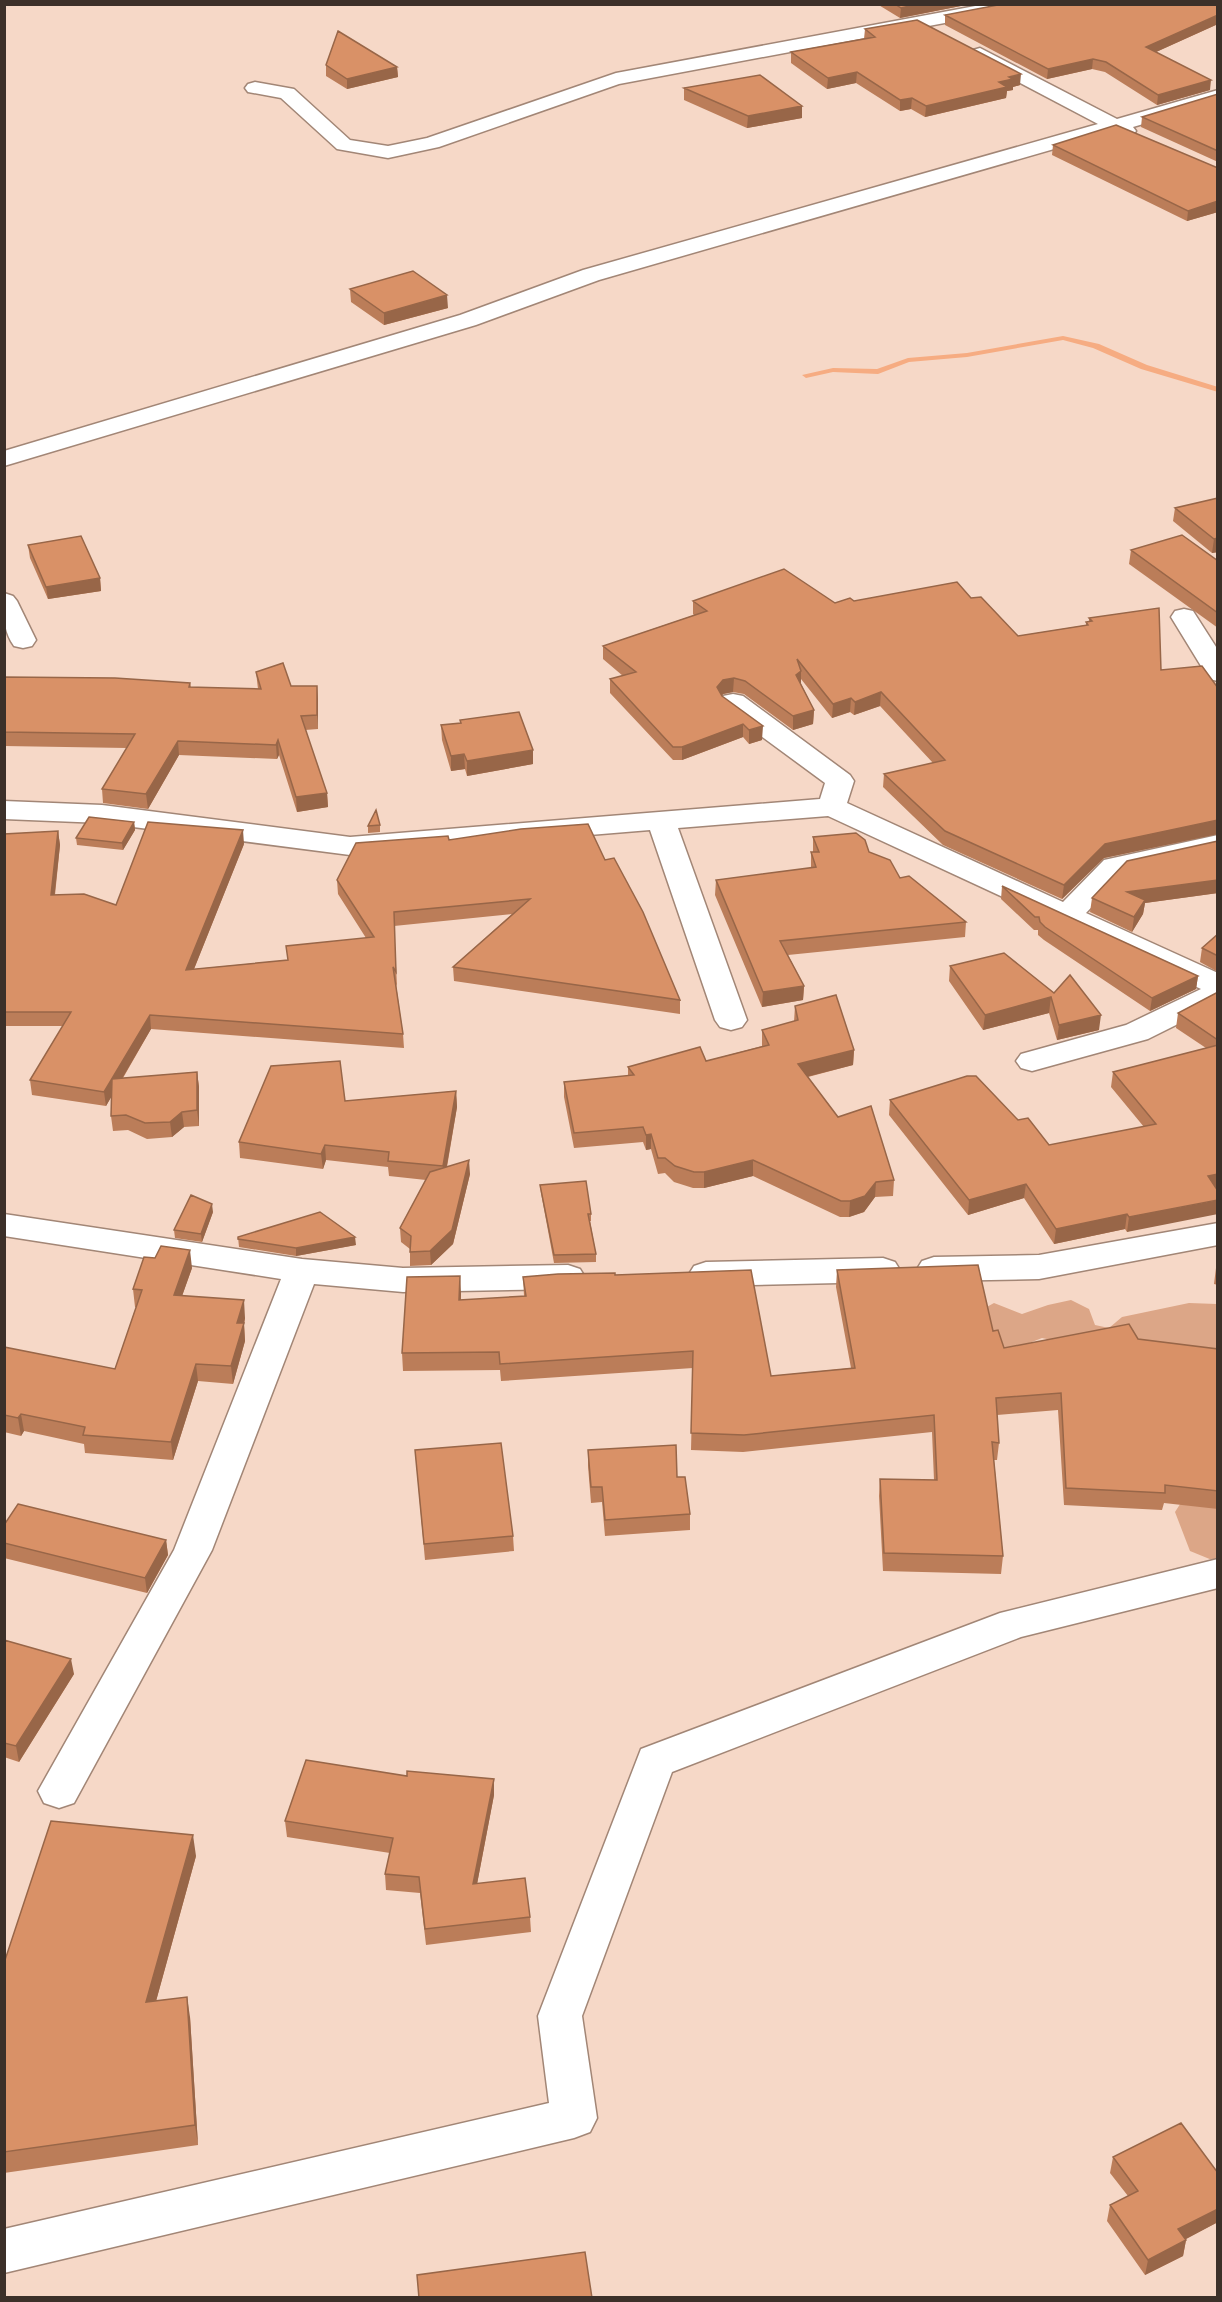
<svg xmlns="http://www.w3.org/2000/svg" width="1222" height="2302" font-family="'Nunito Sans',sans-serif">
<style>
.green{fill:#dca687}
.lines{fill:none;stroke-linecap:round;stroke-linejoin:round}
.stream{fill:#f6ac82;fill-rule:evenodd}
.minor-casing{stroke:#a28676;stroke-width:3}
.minor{fill:#fff;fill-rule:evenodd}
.wall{fill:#bb7d59}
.shaded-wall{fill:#986648}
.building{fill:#d99167;stroke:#986648;stroke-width:1.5}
</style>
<rect width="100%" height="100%" fill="#f6d8c7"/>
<!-- green -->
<path class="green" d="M1071,1300L1089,1309L1095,1325L1109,1328L1122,1317L1189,1303L1217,1304V1375L1042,1338L1009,1351L990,1354L974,1314L994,1303L1022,1314L1048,1305Z
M1217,1497V1562L1190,1551L1175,1512L1184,1498Z"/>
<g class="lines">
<!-- stream -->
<path class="stream" d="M1063,336L1099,344L1147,365L1218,387V392L1141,369L1093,348L1063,340L967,357L909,362L878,374L833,372L806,378L802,375L833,368L877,369L908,358L967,353Z"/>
<!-- minor casing -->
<g class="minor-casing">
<path id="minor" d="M986,4H1028L1019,9L619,84L439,147L388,158L337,149L281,98L248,92L245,88L248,84L255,82L294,89L350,140L388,146L427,138L616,73Z
M980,48L1117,119L1218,90V102L1133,127L1136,131L1133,135L1126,137L1113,132L599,280L476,325L4,466V451L460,315L583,270L1098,124L973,58L971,54L973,50Z
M4,593L13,596L17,601L36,640L32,646L23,648L14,646C2,629 4,613 4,593Z
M1184,609L1193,611L1218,650V681L1209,679L1171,617L1175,611Z
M733,694L743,696L850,775L854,781L847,803L1063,902L1104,860L1218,835V853L1124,873L1086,913L1218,973V1004L1148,1039L1032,1071L1021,1068L1016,1061L1021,1054L1126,1025L1201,989L828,816L678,828L747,1020L742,1027L731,1030L720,1027L715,1020L650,830L350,855L102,823L4,819V801L102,805L350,837L820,799L825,783L723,708L719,702L723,696Z
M4,1214L302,1259L403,1268L568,1265L580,1269L585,1277L580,1285L568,1289L403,1292L314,1284L212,1550L74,1803L59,1808L44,1803L38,1791L174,1550L281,1279L4,1236Z
M1218,1223V1245L1039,1279L934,1281L922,1277L917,1269L922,1261L934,1257L1039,1255Z
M883,1258L895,1262L900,1270L895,1278L883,1282L706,1286L694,1282L689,1274L694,1266L706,1262Z
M1218,1559V1588L1021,1637L672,1772L582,2016L597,2118L590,2132L574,2138L4,2273V2229L549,2103L538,2016L641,1749L1000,1613Z"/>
</g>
<!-- minor -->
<use href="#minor" class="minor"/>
</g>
<!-- wall -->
<path class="wall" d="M877,4H971L900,18Z
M945,15L1218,24L1156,52L1210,90L1157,105L1105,72L1092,69L1047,79L945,25Z
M865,29L1020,85L1013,87V90L1007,91L1006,98L925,117L911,109L900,111L856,83L827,89L791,63V52L864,39Z
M326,65L397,67L398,77L347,89L326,76Z
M684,88L802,106V118L747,128L684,100Z
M1218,94V162L1141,127L1142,117Z
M1053,145L1218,168V212L1187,221L1052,155Z
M350,289L448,308L384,325L351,302Z
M1218,498V552L1212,553L1173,521L1175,508Z
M28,545L100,578L101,591L48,599L30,558Z
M1131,550L1218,561V628L1129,564Z
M971,598L1018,636L1086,625V622H1089V618L1161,670L1218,688V834L1104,858L1062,899L943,845L883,787L884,774L933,763L880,706L854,715L850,712L832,718L801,679V684L814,710L813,724L793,730L744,694L733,692L723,694L722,696L762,740L749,744L743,737L682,760H673L610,693V679L623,676L603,659V646L694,615L693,614V601L835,603L854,601Z
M256,672L291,686H317L318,729L305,730L327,793L328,807L297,812L279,755L277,759L179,755L148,809L103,803L102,789L127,748L4,746V677L190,683L191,687L258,689Z
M460,720L533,764L467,776L465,769L451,771L442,740L441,725L460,723Z
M134,822L135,830L123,850L77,845L76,838Z
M380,825V832L368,833V826Z
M58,831L60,845L55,895L116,905L244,844L194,969L288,960L366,938L338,894L337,880L449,840L605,860L680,1000V1014L454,981L453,967L512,914L394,926L397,986L396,984L403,1034L404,1048L151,1029L123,1078L197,1072L199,1087V1126L184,1127L172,1137L147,1139L128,1130L113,1131L111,1116V1097L106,1106L32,1095L30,1080L63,1026H4V834Z
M813,837L869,852L900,878L966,922L965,937L788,955L804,986L803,1000L762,1007L715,895L716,880L811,868V852H813Z
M1218,841V893L1145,903L1143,914L1132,932L1090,912L1092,898Z
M1002,886L1198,976L1196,989L1150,1011L1044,940L1038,935V930H1034L1001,899Z
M1218,934V972L1200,962L1202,948Z
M950,966L1054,993L1099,1030L1057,1040L1049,1013L983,1030L949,981Z
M1218,992V1188L1127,1232L1125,1229L1054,1244L1024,1198L968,1215L889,1115L890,1100L1018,1120L1049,1145L1144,1127L1111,1087L1113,1072L1206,1048L1176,1028L1178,1013Z
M795,1006L854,1050L853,1065L808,1077L838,1117L894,1180L893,1196L875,1197L864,1212L849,1217H840L753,1176L704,1188H693L674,1182L665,1173L658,1174L651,1149L646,1150L643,1142L574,1148L564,1097V1082L628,1076V1067L706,1061L762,1046V1030L794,1022Z
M456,1091L457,1107L447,1167L470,1174L453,1244L431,1265L410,1266V1249L401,1242L400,1228L426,1180L389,1176L388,1167L326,1160L323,1169L240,1158L239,1142L345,1101Z
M540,1185L591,1214V1221H590L596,1254V1262L554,1263L541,1193Z
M213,1212L202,1242L175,1238L174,1230Z
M238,1237L356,1245L296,1256L239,1247Z
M1218,1267V1285L1214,1284L1216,1268Z
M192,1268L182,1296L245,1318L244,1324L245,1341L233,1384L198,1381L173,1460L85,1453L84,1444L24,1431L21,1436L4,1432V1347L115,1369L136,1307H135L133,1289Z
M837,1270L993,1331L1004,1348L1138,1339L1218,1349V1509L1164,1503L1162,1510L1064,1505L1058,1410L997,1415L999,1443L997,1460H994L1003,1556L1001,1574L883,1571L879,1496L880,1479L934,1480L932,1432L743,1452L691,1450L693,1368L501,1381L500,1370L403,1371L402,1353L461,1293V1300L524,1296L523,1277L615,1275L771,1376L851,1368L836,1287Z
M415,1450L513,1536L514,1551L425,1560Z
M588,1450L677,1477L690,1514V1530L605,1536L602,1502L591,1503L588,1466Z
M4,1525L166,1540L168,1555L147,1593L4,1558Z
M4,1640L74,1674L19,1762L4,1757Z
M494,1795L477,1884L530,1917L531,1932L426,1945L420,1893L386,1890L385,1874L390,1853L287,1837L285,1821Z
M196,1856L156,2001L190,2017L198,2145L4,2173V1963Z
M1113,2157L1218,2173V2222L1185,2239L1186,2240L1183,2256L1145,2275L1107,2221L1110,2205L1128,2196L1110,2173Z"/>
<!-- shaded-wall -->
<path class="shaded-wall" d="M918,4H971L900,18L901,8Z
M1218,15V24L1145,57L1146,47Z
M1093,59L1092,69L1047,79L1048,69Z
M397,67L398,77L347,89V79Z
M857,72L856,83L827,89L828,78Z
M1021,74L1020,85L1013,87V90L1007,91L1006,98L925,117L926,106L999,82L1009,77Z
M1211,80L1210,90L1157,105L1158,95Z
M912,98L911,109L900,111V100Z
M802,106V118L747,128L748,116Z
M1218,201V212L1187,221L1188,211Z
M447,295L448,308L384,325V313Z
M1218,538V552L1212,553L1214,539Z
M100,578L101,591L48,599L46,587Z
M801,671V685L796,675Z
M734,678L733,692L723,694L717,701V687L723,680Z
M317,686L318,699V729L317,715Z
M881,692L880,706L854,715L855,702Z
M851,698L850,712L832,718L833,704Z
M814,710L813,724L793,730V716Z
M743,724V737L682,760V747Z
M763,726L762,740L749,744V730Z
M278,740L279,755L277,759L276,745Z
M178,741L179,755L148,809L146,794Z
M533,750V764L467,776V761Z
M464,754L465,769L451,771V756Z
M327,793L328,807L297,812L296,797Z
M1218,820V834L1104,858L1062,899L1064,885L1105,844Z
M134,822L135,830L123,850L122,843Z
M243,830L244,844L188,984L186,970Z
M58,831L60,845L53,909L51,895Z
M1218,880V893L1145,903L1143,914L1132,932L1134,917L1127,892Z
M1198,976L1196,989L1150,1011L1152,998Z
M804,986L803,1000L762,1007L763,992Z
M1051,997L1049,1013L983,1030L985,1015Z
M150,1015L151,1029L106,1106L104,1092Z
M1101,1015L1099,1030L1057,1040L1059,1025Z
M854,1050L853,1065L798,1079V1064Z
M197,1072L199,1087V1126L197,1110Z
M456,1091L457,1107L444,1182L443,1166Z
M182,1112L184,1127L172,1137L170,1122Z
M651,1134V1149L646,1150V1135Z
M325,1145L326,1160L323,1169L321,1154Z
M469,1160L470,1174L453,1244L431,1265L430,1251Z
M753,1160V1176L704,1188V1172Z
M1218,1174V1188L1205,1191L1208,1176Z
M876,1182L875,1197L864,1212L849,1217L850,1201Z
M1026,1184L1024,1198L968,1215L969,1200Z
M1218,1200V1214L1127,1232L1129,1217Z
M212,1204L213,1212L202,1242L201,1234Z
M1127,1214L1125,1229L1054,1244L1056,1229Z
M355,1237L356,1245L296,1256V1248Z
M190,1250L192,1268L176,1313L174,1295Z
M460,1276L461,1293L460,1317L459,1300Z
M244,1300L245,1318L244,1324L245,1341L233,1384L231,1366L237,1323Z
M196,1364L198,1381L173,1460L171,1442Z
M21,1414L24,1431L21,1436L18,1418Z
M166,1540L168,1555L147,1593L145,1578Z
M71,1659L74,1674L19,1762L16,1746Z
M494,1779V1795L474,1900L473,1884Z
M193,1835L196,1856L150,2023L146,2002Z
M187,1997L190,2017L198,2145L195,2125Z
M1218,2209V2222L1175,2245L1178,2229Z
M1186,2240L1183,2256L1145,2275L1148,2260Z"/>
<!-- building -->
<path class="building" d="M895,4H918L901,8Z
M1003,4H1218V15L1146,47L1211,80L1158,95L1106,62L1093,59L1048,69L945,15Z
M917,20L1021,74L1009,77L1013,79L999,82L1007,87L926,106L912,98L900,100L857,72L828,78L791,52L875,37L865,29Z
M338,31L397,67L347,79L326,65Z
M760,75L802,106L748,116L684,88Z
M1218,94V151L1142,117Z
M1116,125L1218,168V201L1188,211L1053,145Z
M413,271L447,295L384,313L350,289Z
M1218,498V538L1214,539L1175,508Z
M1182,535L1218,561V613L1131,550Z
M81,536L100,578L46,587L28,545Z
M784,569L835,603L850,598L854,601L957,582L971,598L981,597L1018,636L1088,625L1086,622L1092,621L1089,618L1159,608L1161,670L1202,666L1218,688V820L1105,844L1064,885L945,831L884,774L945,760L881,692L855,702L851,698L833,704L797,659L801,671L796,675L814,710L793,716L745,681L734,678L723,680L717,687L722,696L763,726L749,730L743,724L682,747H673L610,679L636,672L603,646L707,611L693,601Z
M283,663L291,686H317V715L301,716L327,793L296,797L278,740L276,745L178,741L146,794L102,789L135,734L4,732V677L115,678L190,683L189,687L261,689L256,672Z
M519,712L533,750L467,761L464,754L451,756L441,725L461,723L460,720Z
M376,810L380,825L368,826Z
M89,817L134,822L122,843L76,838Z
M148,822L243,830L186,970L288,960L286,946L374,937L337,880L356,843L448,836L449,840L521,829L588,824L605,860L614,858L643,912L680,1000L453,967L530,899L394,912L396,972L393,967L403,1034L150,1015L104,1092L30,1080L71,1012H4V834L58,831L51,895L84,894L116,905Z
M856,833L865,840L869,852L890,860L900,878L909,876L966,922L780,941L804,986L763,992L716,880L816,867L811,852H819L813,837Z
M1218,841V880L1127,892L1145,900L1134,917L1092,898L1127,861Z
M1002,886L1198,976L1152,998L1045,927L1040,922L1039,917H1035Z
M1218,934V956L1202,948Z
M1004,953L1054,993L1070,975L1101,1015L1059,1025L1051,997L985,1015L950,966Z
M1218,992V1040L1178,1013Z
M836,995L854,1050L798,1064L838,1117L871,1106L894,1180L876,1182L865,1196L850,1201H841L753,1160L704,1172H694L675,1166L665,1158H658L651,1134L646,1135L643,1127L574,1133L564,1082L634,1075L628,1067L700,1047L706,1061L769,1045L762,1030L798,1020L795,1006Z
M1218,1045V1174L1208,1176L1218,1191V1200L1129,1217L1127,1214L1056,1229L1026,1184L969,1200L890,1100L967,1076H976L1018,1120L1028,1118L1049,1145L1156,1124L1113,1072Z
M340,1061L345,1101L456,1091L443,1166L388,1161L389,1152L325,1145L321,1154L239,1142L271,1066Z
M197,1072V1110L182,1112L170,1122L145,1123L126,1115L111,1116L112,1079Z
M469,1160L452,1230L430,1251L410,1252L411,1236L400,1228L430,1172Z
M586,1181L591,1214H588L596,1254L554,1255L540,1185Z
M191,1195L212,1204L201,1234L174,1230Z
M320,1212L355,1237L296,1248L238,1239V1237Z
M161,1246L190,1250L174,1295L244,1300L237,1323H244L231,1366L196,1364L171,1442L83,1435L85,1427L21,1414L18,1418L4,1415V1347L115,1369L142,1290L133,1289L144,1257L155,1258Z
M978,1265L993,1331L998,1330L1004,1348L1129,1324L1138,1339L1218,1349V1491L1165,1485V1493L1066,1488L1061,1393L996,1398L999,1443L992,1442L1003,1556L884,1553L880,1479L937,1480L934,1415L744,1435L691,1433L693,1351L500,1364L499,1352L402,1353L407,1277L460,1276L459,1300L526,1296L523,1277L558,1274L615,1273V1275L751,1270L771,1376L855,1368L837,1270Z
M501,1443L513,1536L424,1544L415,1450Z
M676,1445L677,1477H685L690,1514L605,1520L602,1487H591L588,1450Z
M18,1504L166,1540L145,1578L4,1543V1525Z
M4,1640L71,1659L16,1746L4,1743Z
M306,1760L407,1776V1771L494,1779L473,1884L525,1878L530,1917L425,1929L419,1877L385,1874L393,1838L285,1821Z
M51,1821L193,1835L146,2002L187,1997L195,2125L4,2152V1963Z
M1181,2123L1218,2173V2209L1178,2229L1186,2240L1148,2260L1110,2205L1138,2191L1113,2157Z
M585,2252L592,2298H419L417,2275Z"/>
<!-- border -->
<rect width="1222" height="2302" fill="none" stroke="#3c3029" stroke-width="12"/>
</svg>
